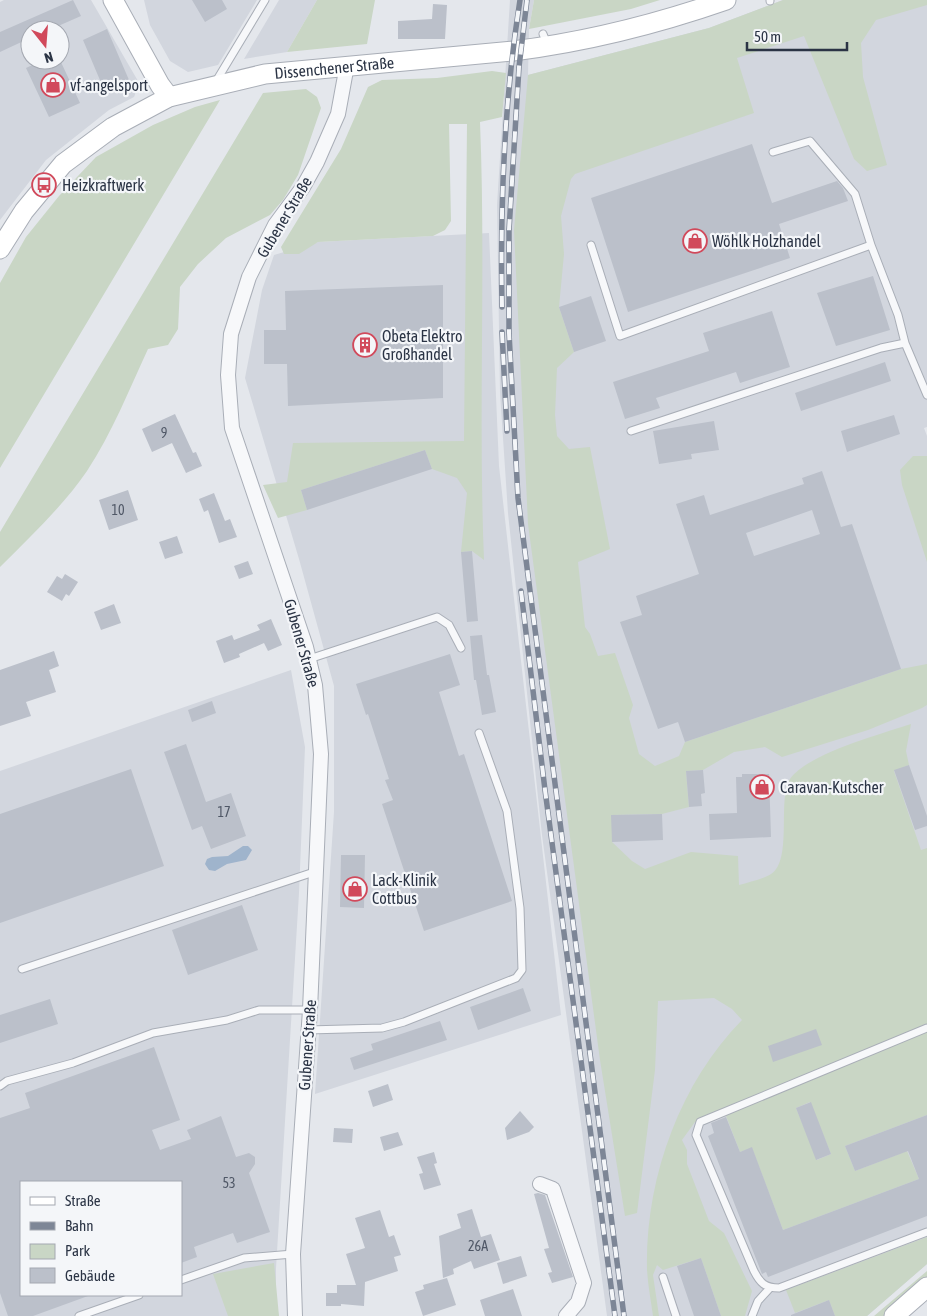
<svg xmlns="http://www.w3.org/2000/svg" width="927" height="1316" font-family="'Asap Condensed',sans-serif">
<style>
.built{fill:#d2d6de;fill-rule:evenodd}
.green{fill:#c9d6c5;fill-rule:evenodd}
.water{fill:#9fb4cc}
.building{fill:#bbc0ca;fill-rule:evenodd}
.lines{fill:none;stroke-linecap:round;stroke-linejoin:round}
.lane-casing{stroke:#a9aeb7;stroke-width:9}
.street-casing{stroke:#a9aeb7;stroke-width:16}
.secondary-casing{stroke:#a9aeb7;stroke-width:21}
.lane{stroke:#f7f8fa;stroke-width:7}
.street{stroke:#f7f8fa;stroke-width:14}
.secondary{stroke:#fff;stroke-width:19}
.rail-casing{stroke:#7d8696;stroke-width:5.5}
.rail{stroke:#f4f6f9;stroke-width:4;stroke-dasharray:11;stroke-linecap:butt}
.labels{text-anchor:middle;dominant-baseline:central;stroke-width:4.5;stroke-linejoin:round;paint-order:stroke}
.number-label{font-size:14px;fill:#4f5766}
.street-label{font-size:16px;fill:#2b3445;stroke:#f4f6f9}
.poi-label{font-size:16px;fill:#2b3445;stroke:#f4f6f9;text-anchor:start}
</style>
<rect width="100%" height="100%" fill="#e4e7ec"/>
<!-- built -->
<path class="built" d="M4,0H91L138,81V87L134,97L109,110L46,160L0,220V2ZM30,30H60V60H30Z
M144,0H257L218,65L188,72L170,61L150,25Z
M279,0H317L287,52L244,59Z
M510,0H534L529,29L528,75L709,28L783,0H927V427L924,428L927,436V1264L867,1316H607L542,835L508,513L500,393L497,205Z
M489,233L499,466L561,1015L315,1094L334,812V686L299,559L245,378L262,290L274,255L318,242Z
M291,670L305,747L299,893L276,1268V1303L279,1316H0V771ZM21,1182H181V1295H21Z"/>
<!-- green -->
<path class="green" d="M317,0H375L367,44L287,52Z
M534,0H660L631,9L529,29Z
M783,0H927V5L876,20L861,43L863,77L887,165L867,171L854,159L804,36L737,58L754,113L575,174L571,179L561,216L564,254L559,307L574,352L557,368L555,415L557,436L569,449L590,447L610,549L578,562L585,627L590,634L598,656L615,653L633,705L629,718L639,754L655,766L679,756L685,742L901,669L927,664V705L922,708L868,730L782,757L765,747L734,752L703,770L686,771L689,807L662,814L612,815V842L632,861L645,869L691,852L738,856L739,885C749,882 763,879 771,874C793,861 777,798 790,779C807,754 881,734 911,724L906,751L909,765L894,771L921,850L927,848V1115L845,1146L855,1171L907,1151L919,1179L783,1230L752,1148L740,1152L726,1116L695,1122L682,1140L687,1150V1164L709,1221L724,1233L752,1291L745,1316H721L701,1258L663,1270L657,1265L653,1275L659,1316H653C651,1301 648,1286 647,1270C645,1180 679,1084 742,1020L732,1009L714,998L658,1001L655,1070L637,1213L625,1216L600,1060L528,524L514,230L528,75L709,28ZM810,1102L831,1154L817,1160L796,1108Z
M492,71L506,73L502,117L480,122C486,268 478,414 484,560L472,551L461,552L467,493L457,478L432,469L425,450L301,490L307,510L278,518L263,485L287,482L293,443L464,441L467,124H449L451,221L445,230L433,236L318,242L299,254H284L281,247L341,149L368,87L382,80L437,78Z
M306,89L317,97L321,108L298,175L283,200L270,215L226,238L198,264L180,287L178,329L168,345L148,349C129,390 112,433 87,471C63,506 30,537 0,567V532L263,93Z
M220,100L0,468V283L26,237L59,196L96,157L153,125L195,107Z
M913,456H927V562L902,485L900,470Z
M927,1237V1264L867,1316H835L829,1300L795,1313L786,1290Z
M274,1263L279,1316H228L213,1274Z
M927,1271V1278L883,1316H874Z"/>
<!-- water -->
<path class="water" d="M243,846H248L252,850L246,860L227,864L215,871L209,870L205,864L207,859L212,857L228,856Z"/>
<!-- building -->
<path class="building" d="M73,0L81,16L49,30H30V38L0,52V32Z
M192,0H222L227,9L205,22Z
M433,4L447,5L445,39H398V21L432,19Z
M107,29L129,80L105,92L83,40Z
M43,60H60L80,103L49,117L26,68Z
M752,144L772,203L837,181L843,188L848,201L779,224L790,258L628,312L591,198Z
M873,276L890,330L836,346L817,293Z
M443,285V398L288,406L287,364H264V330H286L285,291Z
M591,296L606,341L574,352L559,307Z
M772,311L790,367L740,383L736,372L656,398L660,408L625,419L613,382L709,351L703,333Z
M885,362L891,381L801,411L795,393Z
M175,414L193,453L196,452L202,466L186,473L172,443L152,452L142,429Z
M894,415L900,434L847,452L841,431Z
M714,421L719,450L691,454L692,459L659,464L653,431Z
M425,450L432,469L307,510L301,490Z
M822,471L841,527L852,524L901,669L685,742L678,722L658,729L620,622L642,615L636,596L699,574L676,504L704,495L710,515L804,484L802,478ZM812,510L820,534L754,556L746,533Z
M128,490L138,520L109,530L99,500Z
M214,493L225,521L230,519L237,537L219,543L208,510L204,512L199,499Z
M177,536L183,553L165,559L159,542Z
M472,551L478,621L467,622L461,552Z
M248,561L253,574L239,579L234,566Z
M65,574L78,582L69,596L66,594L62,601L47,592L57,576L62,579Z
M114,604L121,623L101,630L94,612Z
M271,619L282,645L268,651L264,643L239,654L240,657L224,663L216,641L232,635L234,640L260,630L257,625Z
M482,635L487,675H489L496,712L482,715L476,680H474L470,636Z
M54,651L59,666L49,670L56,692L26,702L31,716L0,726V670Z
M450,654L460,685L439,692L459,756L464,754L512,901L424,931L382,804L393,800L385,780L389,779L368,714L366,715L356,684Z
M212,701L216,713L192,722L188,710Z
M186,744L206,802L231,793L246,836L211,849L202,826L192,830L164,752Z
M909,765L927,816V826L915,830L894,770Z
M131,769L164,866L0,923V814Z
M703,770L705,793L701,794L702,806L689,807L686,771Z
M742,774H769L771,837L710,840L709,814L737,813L736,777H742Z
M662,814L663,840L612,842L611,815Z
M341,855H365L364,908L340,907Z
M242,905L258,950L188,975L172,930Z
M523,988L531,1011L478,1030L470,1007Z
M50,999L58,1024L0,1043V1015Z
M440,1021L447,1040L354,1070L350,1058L373,1050L371,1044Z
M816,1029L822,1045L773,1062L768,1046Z
M154,1047L180,1120L152,1130L160,1150L191,1139L187,1130L221,1116L236,1157L249,1153L255,1157V1164L249,1173L270,1232L237,1243L233,1233L194,1247L197,1257L181,1263V1182H21V1295L88,1296L33,1316H8L0,1293V1118L30,1108L25,1093Z
M388,1084L393,1100L373,1107L368,1091Z
M811,1102L831,1154L816,1160L796,1108Z
M520,1111L534,1127L529,1132L507,1140L505,1128Z
M927,1115V1216L768,1277L766,1272L762,1274L708,1136L714,1133L711,1123L726,1117L740,1152L752,1147L783,1230L919,1179L908,1151L855,1171L845,1146Z
M334,1128L353,1129L352,1143L333,1142Z
M398,1132L403,1145L384,1151L380,1137Z
M434,1152L437,1163L434,1164L441,1185L424,1190L419,1174L423,1173L417,1157Z
M538,1193L545,1195L573,1277L552,1283L548,1273L552,1272L544,1249L549,1248L534,1194Z
M472,1209L481,1237L491,1234L500,1260L474,1269L471,1261L453,1269L454,1274L443,1278L439,1236L461,1228L457,1214Z
M380,1210L389,1237L394,1235L401,1255L394,1257L398,1271L365,1282L364,1306L341,1304V1306H326V1293H337V1285H356L346,1254L365,1248L355,1218Z
M521,1256L527,1276L503,1284L497,1263Z
M701,1258L721,1316H694L677,1266Z
M447,1278L456,1305L423,1316L415,1292L424,1289L423,1285Z
M513,1289L522,1316H485L480,1300Z
M829,1300L835,1316H791V1315Z"/>
<g class="lines">
<!-- lane casing -->
<g class="lane-casing">
<path id="lane" d="M770,0V1
M543,34L548,46
M215,83L265,0
M773,152L810,141L855,194L871,245L898,315L905,343L927,395
M591,245L620,336L871,245
M631,431L881,348L905,343
M309,659L437,617L449,625L461,648
M22,969L314,872
M927,1028L700,1122L696,1135L754,1271C760,1283 765,1288 779,1288L927,1232
M308,1030L382,1028L404,1022L516,978L522,970L520,908L507,811L479,733
M0,1086L7,1081L73,1063L153,1033L227,1020L259,1010H310
M663,1277L676,1316
M181,1280L244,1258L293,1254
M79,1316L139,1295
M752,1316L758,1301L770,1288"/>
</g>
<!-- street casing -->
<g class="street-casing">
<path id="street" d="M540,1184L553,1189L584,1283L578,1302L566,1316
M295,1316L293,1254L310,1010L321,754L315,685L306,647L232,428L228,375L231,334L249,277L275,225L303,187L317,162L338,114L347,65"/>
</g>
<!-- secondary casing -->
<g class="secondary-casing">
<g id="secondary">
<path d="M113,0L160,85L169,97"/>
<path id="s1" d="M0,249L24,211L63,164L113,127L169,97L265,74L513,51C585,42 657,24 726,0"/>
<path d="M894,1316L927,1287"/>
</g>
</g>
<!-- lane -->
<use href="#lane" class="lane"/>
<!-- street -->
<use href="#street" class="street"/>
<!-- secondary -->
<use href="#secondary" class="secondary"/>
<!-- rail casing -->
<g class="rail-casing">
<path id="rail" d="M527,0L519,67L509,230V333L518,498L624,1316
M502,307C500,205 504,101 520,0
M502,332L507,431
M521,591L545,790L615,1316"/>
</g>
<!-- rail -->
<use href="#rail" class="rail"/>
</g>
<!-- icons -->
<defs>
<g id="shop-ring" transform="scale(1.25)"><circle r="9.5" fill="#f4f6f9" stroke="#d1495b" stroke-width="1.5"/><path d="M-5-2.5h2.3a2.7 3.5 0 0 1 5.4 0H5L5.5 6h-11ZM-1.5-2.5h3a1.5 2.3 0 0 0-3 0Z" fill="#d1495b"/></g>
<g id="bus-ring" transform="scale(1.25)"><circle r="9.5" fill="#f4f6f9" stroke="#d1495b" stroke-width="1.5"/><path d="M-5-6H5V4H4V6H2V4H-2V6H-4V4H-5ZM-3.5-4V0h7V-4ZM-3.5 1.2v1.5H-2V1.2ZM2 1.2v1.5H3.5V1.2Z" fill="#d1495b"/></g>
<g id="building-ring" transform="scale(1.25)"><circle r="9.5" fill="#f4f6f9" stroke="#d1495b" stroke-width="1.5"/><path d="M-4-6H4V6H1V3H-1V6H-4ZM-2.5-4.3h1.7v1.8h-1.7ZM.8-4.3h1.7v1.8H.8ZM-2.5-1h1.7V.8h-1.7ZM.8-1h1.7V.8H.8Z" fill="#d1495b"/></g>
</defs>
<g fill-rule="evenodd">
<use href="#shop-ring" x="53" y="85"/>
<use href="#bus-ring" x="44" y="185"/>
<use href="#shop-ring" x="695" y="241"/>
<use href="#building-ring" x="365" y="345"/>
<use href="#shop-ring" x="762" y="787"/>
<use href="#shop-ring" x="355" y="889"/>
</g>
<g class="labels">
<!-- number labels -->
<g class="number-label">
<text x="164" y="433">9</text>
<text x="118" y="510">10</text>
<text x="224" y="812">17</text>
<text x="229" y="1183">53</text>
<text x="478" y="1246">26A</text>
</g>
<!-- street labels -->
<g class="street-label">
<text stroke="none"><textPath href="#s1" startOffset="400">Dissenchener Straße</textPath></text>
<text transform="translate(284 217) rotate(-59)">Gubener Straße</text>
<text transform="translate(302 643) rotate(74)">Gubener Straße</text>
<text transform="translate(307 1045) rotate(-86)">Gubener Straße</text>
</g>
<!-- poi labels -->
<g class="poi-label">
<text x="70" y="85">vf-angelsport</text>
<text x="62" y="185">Heizkraftwerk</text>
<text x="712" y="241">Wöhlk Holzhandel</text>
<text x="382" y="336">Obeta Elektro<tspan x="382" dy="18">Großhandel</tspan></text>
<text x="780" y="787">Caravan-Kutscher</text>
<text x="372" y="880">Lack-Klinik<tspan x="372" dy="18">Cottbus</tspan></text>
</g>
</g>
<!-- legend -->
<rect x="20" y="1181" width="162" height="115" fill="#f4f6f9" stroke="#a4a8b1"/>
<rect x="30" y="1197" width="25" height="8" fill="#ffffff" stroke="#a4a8b1"/>
<text x="65" y="1206" font-size="15" fill="#2b3445">Straße</text>
<rect x="30" y="1222" width="25" height="8" fill="#7d8696" stroke="#a4a8b1"/>
<text x="65" y="1231" font-size="15" fill="#2b3445">Bahn</text>
<rect x="30" y="1244" width="25" height="15" fill="#c9d6c5" stroke="#a4a8b1"/>
<text x="65" y="1256" font-size="15" fill="#2b3445">Park</text>
<rect x="30" y="1268" width="25" height="15" fill="#bbc0ca" stroke="#a4a8b1"/>
<text x="65" y="1281" font-size="15" fill="#2b3445">Gebäude</text>
<!-- north arrow -->
<g transform="translate(45 45) rotate(163)"><circle r="24" fill="#f4f6f9" stroke="#a4a8b1"/>
<path d="M0-4L9 19L0 12L-9 19Z" fill="#d1495b"/>
<text y="-8" font-size="14" font-weight="bold" text-anchor="middle" fill="#2b3445">N</text>
</g>
<!-- scale -->
<path d="M747 42v8h100v-8" fill="none" stroke="#2b3445" stroke-width="2.5"/>
<text x="754" y="42" font-size="15" fill="#2b3445" stroke="#f4f6f9" stroke-width="4" paint-order="stroke">50 m</text>
</svg>
